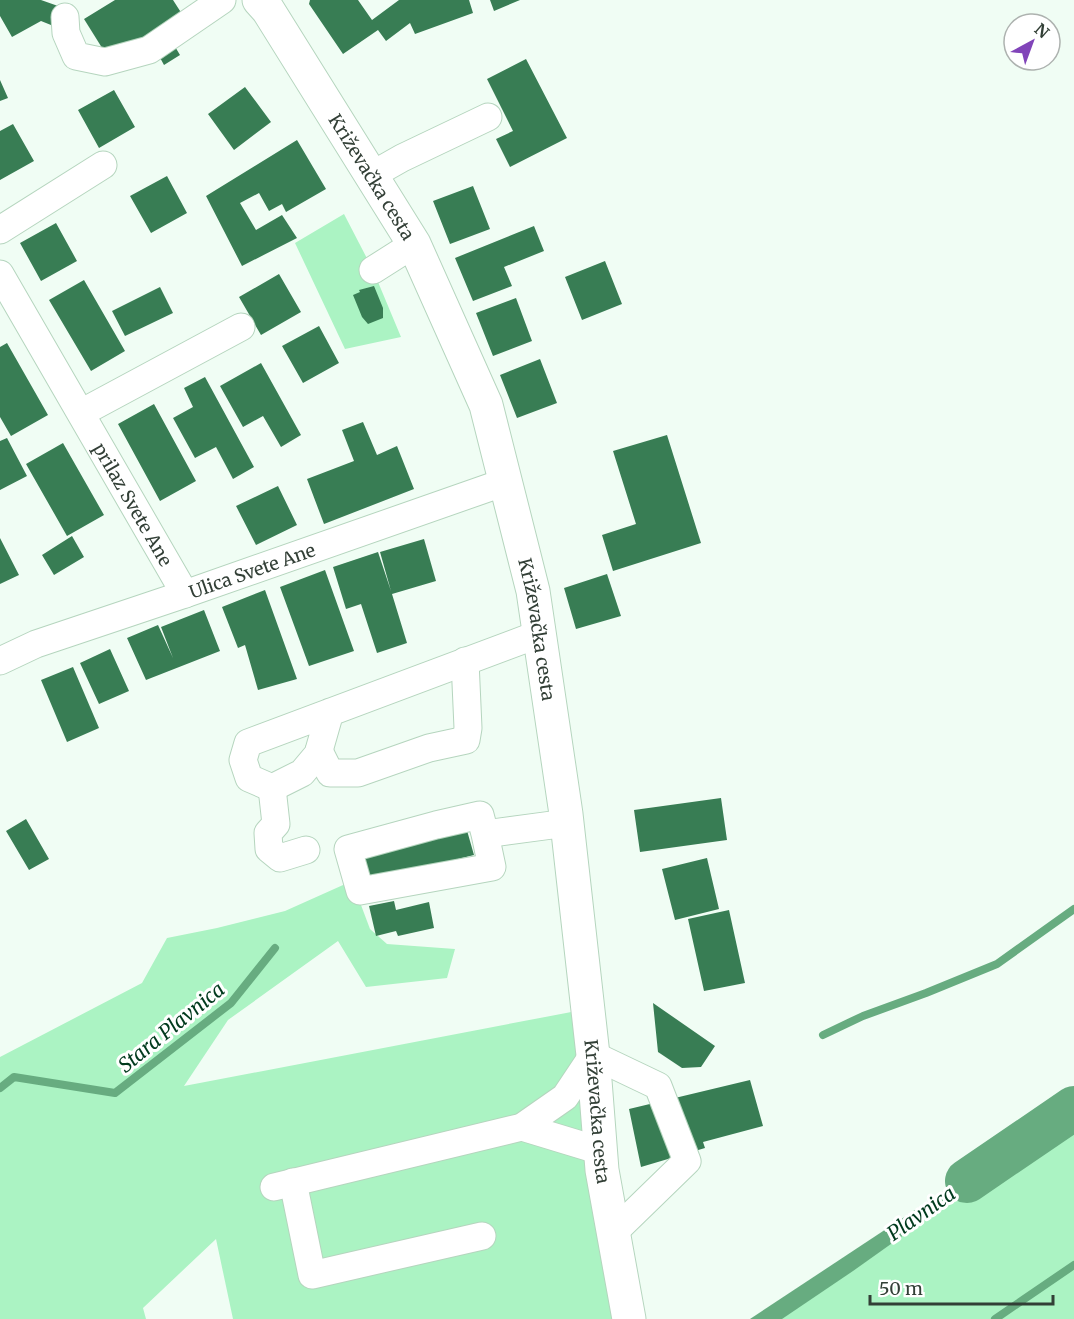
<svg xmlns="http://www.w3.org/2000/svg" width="1074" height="1319" font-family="Merriweather,serif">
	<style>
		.green { fill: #abf3c3 }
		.water { fill: #67ac80 }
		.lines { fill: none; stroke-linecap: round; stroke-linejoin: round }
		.stream { stroke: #67ac80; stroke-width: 8 }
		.river { stroke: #67ac80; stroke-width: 44 }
		.building { fill: #387d54 }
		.minor-casing { stroke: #b5d5be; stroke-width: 29 }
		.major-casing { stroke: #b5d5be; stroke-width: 35 }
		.minor { stroke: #fff; stroke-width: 27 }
		.major { stroke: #fff; stroke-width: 33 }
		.labels { text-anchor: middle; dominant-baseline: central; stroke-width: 6; stroke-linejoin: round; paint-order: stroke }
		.street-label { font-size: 18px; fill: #323f36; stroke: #fff }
		.water-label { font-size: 20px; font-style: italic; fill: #003a1d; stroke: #fff }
	</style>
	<rect width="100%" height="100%" fill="#f0fdf4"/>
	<!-- green -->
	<path class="green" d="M344 214 373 270 401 337 345 349 295 243Z
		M352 881 370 929 387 944 455 949 447 978 366 987 338 941 228 1020 184 1086 587 1009 632 1319H233L216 1239 143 1308 146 1319H0V1057L142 983 167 938 217 928 285 911Z
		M1074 1108V1319H768Z"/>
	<!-- water -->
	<path class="water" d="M1017 1147 1005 1163 853 1271 782 1319H750L986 1163Z"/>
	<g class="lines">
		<!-- stream -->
		<path class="stream" d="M823 1035 863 1016 926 993 997 964 1074 909
			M0 1088 14 1077 115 1093 231 1003 275 948
			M995 1319 1074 1265"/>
		<!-- river -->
		<path class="river" d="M967 1181 1074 1108"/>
	</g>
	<!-- building -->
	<path class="building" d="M0 0H41L58 6 51 25 41 21 12 37 0 16Z
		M115 0H173L182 14 109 59 84 19Z
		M310 0H358L372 20 399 0H469L473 13 415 34 410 23 386 41 378 30 343 54 309 4Z
		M490 0H520L494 11Z
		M174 45 180 55 164 65 158 54Z
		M526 59 567 138 510 167 496 139 513 131 487 79Z
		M0 80 8 98 0 101Z
		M245 87 271 122 234 150 208 114Z
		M114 90 135 127 99 148 78 110Z
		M13 124 34 161 0 180V131Z
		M297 140 326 189 286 212 282 204 269 211 259 193 240 203 256 230 282 215 297 238 242 266 206 196Z
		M167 176 187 213 151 233 130 196Z
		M473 186 490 229 450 244 433 201Z
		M56 223 77 261 41 281 20 243Z
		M534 226 544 251 504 267 512 286 473 301 455 258Z
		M605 261 622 304 582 320 565 277Z
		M279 274 301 312 261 335 239 297Z
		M84 280 125 351 91 371 49 300Z
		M374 286 383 308V318L368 324 362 317 353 295 360 292 359 290Z
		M160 287 173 313 125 336 112 311Z
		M516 298 532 341 493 356 476 313Z
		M319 326 339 363 303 383 282 346Z
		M7 343 48 415 11 436 0 417V347Z
		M540 359 557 403 517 418 500 375Z
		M261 363 301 435 281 447 263 416 243 427 220 386Z
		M205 377 254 467 233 479 216 447 195 458 173 418 193 407 184 388Z
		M154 404 196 481 160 501 118 424Z
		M363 422 377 455 397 446 414 489 324 524 307 479 354 461 342 430Z
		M667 435 701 543 613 571 602 535 636 524 613 451Z
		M7 438 27 476 0 490V441Z
		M63 443 104 515 67 536 26 464Z
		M278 486 297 525 256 545 236 506Z
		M72 536 84 557 54 575 42 555Z
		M0 538 19 575 0 584Z
		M424 539 436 581 392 594 407 643 377 653 361 604 346 609 333 567 378 552 391 591 380 552Z
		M325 570 354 651 309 666 280 587Z
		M607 574 621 616 576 629 564 588Z
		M265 590 297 679 258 690 245 645 238 648 222 607Z
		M204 610 220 651 146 680 127 638 158 625 173 658 161 627Z
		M110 649 129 691 99 704 80 663Z
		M73 667 99 728 67 742 41 680Z
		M721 798 727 840 640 852 634 810Z
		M26 819 49 859 29 870 6 831Z
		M464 820 474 855 361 883 353 856Z
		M707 858 719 909 675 920 662 869Z
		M394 901 396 910 429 902 434 928 398 936 396 931 376 936 369 906Z
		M729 910 745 983 704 991 688 919Z
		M653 1003 715 1046 701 1067 682 1068 658 1052Z
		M750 1080 763 1126 703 1142 705 1148 641 1167 629 1109Z"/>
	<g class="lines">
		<defs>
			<g id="minor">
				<path d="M65 17 66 33 76 56 105 62 149 50 222 0"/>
				<path d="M372 175 402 158 488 117"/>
				<path d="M0 230 103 165"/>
				<path d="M373 270 414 244"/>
				<path id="s1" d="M0 274 185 594"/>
				<path d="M81 413 241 327"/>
				<path id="s2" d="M0 661 36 644 185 594 505 482"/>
				<path d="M330 712 318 754 302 773 272 788 249 778 243 760 248 743 539 634"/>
				<path d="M319 751 330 773H358L429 748 466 740 468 728 465 661"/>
				<path d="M272 788 276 824 268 833 269 849 280 858 306 850"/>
				<path d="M485 834 480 815 436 825 348 849 360 891 492 867 485 834 567 823"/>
				<path d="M522 1127 601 1151"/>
				<path d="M293 1182 312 1275 482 1236"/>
				<path d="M274 1187 522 1127 565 1097 593 1055 658 1086 687 1161 614 1232"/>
			</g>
			<g id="major">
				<path id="s3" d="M259 0 268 10 414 244 486 405 533 591 566 814 593 1055 602 1170 629 1319"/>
			</g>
		</defs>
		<!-- minor casing -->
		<use href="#minor" class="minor-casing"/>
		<!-- major casing -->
		<use href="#major" class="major-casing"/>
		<!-- minor -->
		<use href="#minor" class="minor"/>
		<!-- major -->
		<use href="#major" class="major"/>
	</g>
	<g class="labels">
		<!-- street labels -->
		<g class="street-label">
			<text stroke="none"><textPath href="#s3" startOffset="210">Križevačka cesta</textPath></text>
			<text stroke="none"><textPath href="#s1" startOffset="266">prilaz Svete Ane</textPath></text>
			<text stroke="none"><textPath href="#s2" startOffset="268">Ulica Svete Ane</textPath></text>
			<text stroke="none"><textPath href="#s3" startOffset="696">Križevačka cesta</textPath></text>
			<text stroke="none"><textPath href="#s3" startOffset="1182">Križevačka cesta</textPath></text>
		</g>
		<!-- water labels -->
		<g class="water-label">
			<text transform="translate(171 1027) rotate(-39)">Stara Plavnica</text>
			<text transform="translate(921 1213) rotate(-35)">Plavnica</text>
		</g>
	</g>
	<!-- north arrow -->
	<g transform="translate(1032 42) rotate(41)"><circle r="28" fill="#ffffff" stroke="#adb2af" stroke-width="1.5"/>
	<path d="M0-4.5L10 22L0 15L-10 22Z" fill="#8144b9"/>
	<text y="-9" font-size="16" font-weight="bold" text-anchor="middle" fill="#323f36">N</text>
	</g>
	<!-- scale -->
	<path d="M870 1295v9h183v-9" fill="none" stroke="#323f36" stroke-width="3"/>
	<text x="879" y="1295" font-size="18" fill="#323f36" stroke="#ffffff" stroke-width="4.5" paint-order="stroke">50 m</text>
</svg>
